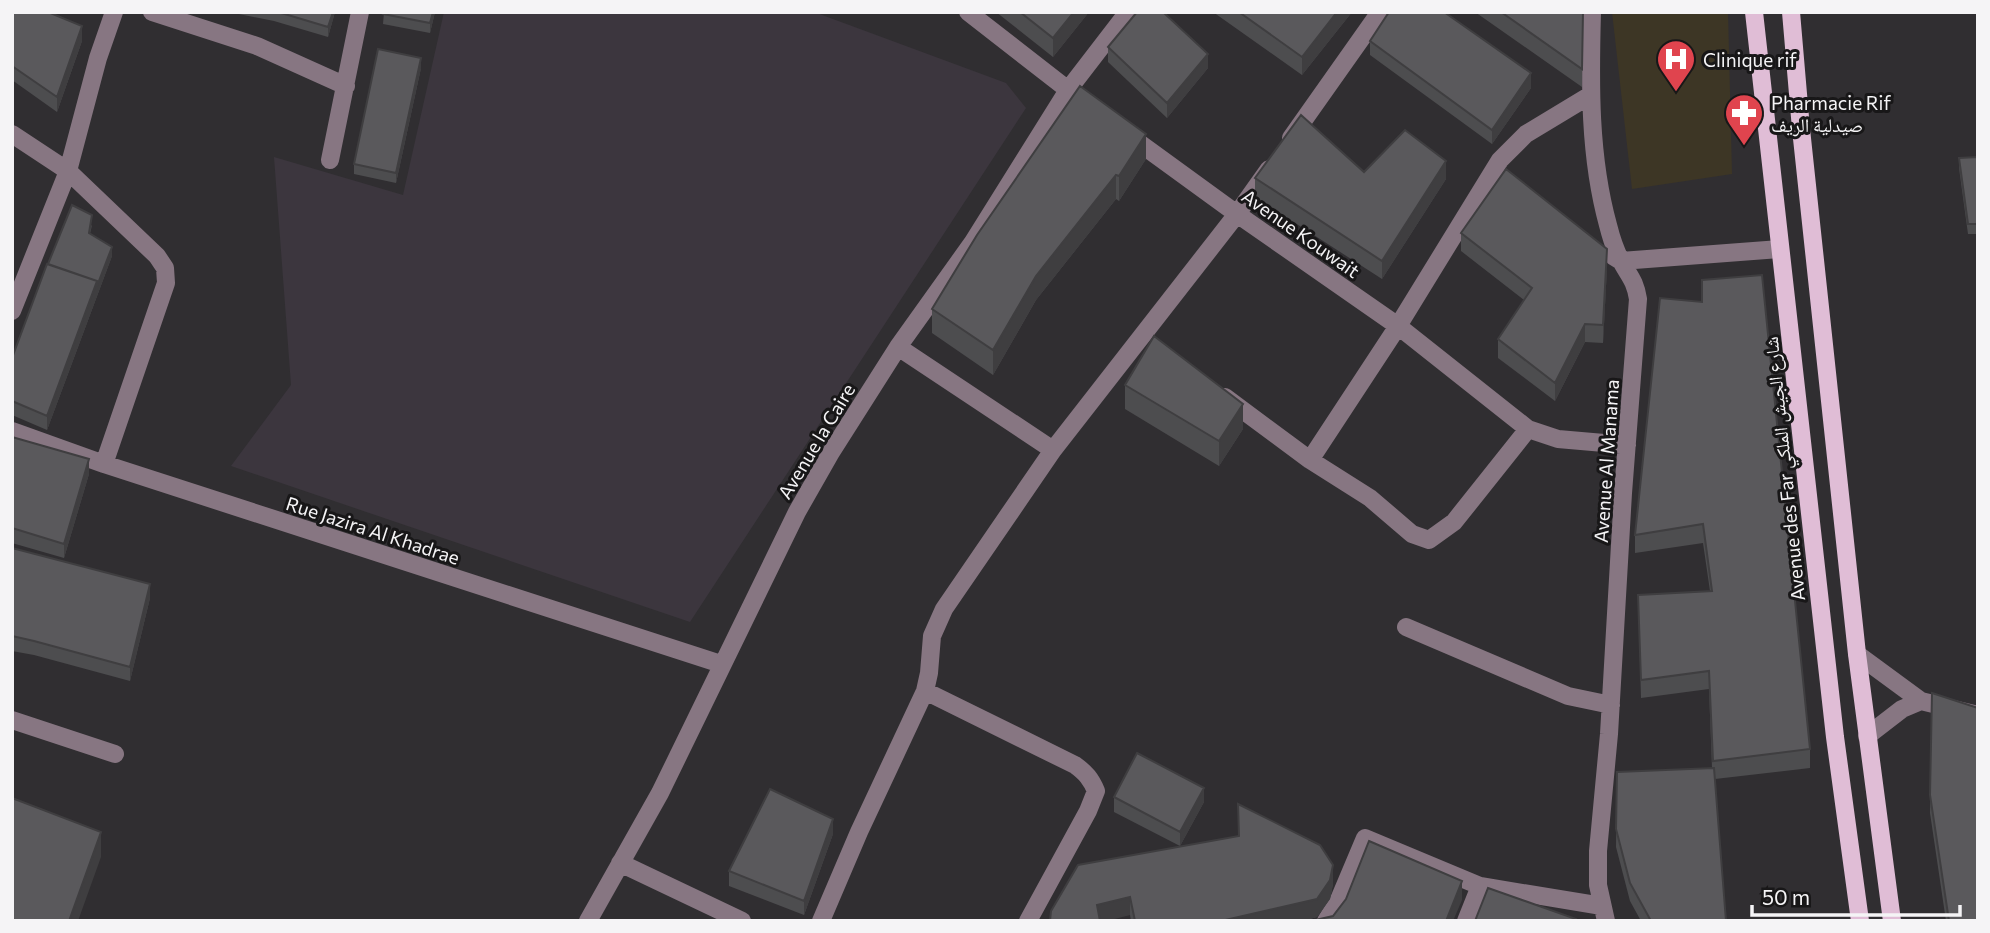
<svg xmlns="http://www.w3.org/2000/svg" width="1990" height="933" font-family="Commissioner,'Noto Naskh Arabic',sans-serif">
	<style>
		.built { fill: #3c363e }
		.medical { fill: #3d3625 }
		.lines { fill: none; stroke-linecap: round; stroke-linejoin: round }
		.minor { stroke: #877682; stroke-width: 18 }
		.major { stroke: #e0bdd6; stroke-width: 18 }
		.wall { fill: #4d4d4f }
		.shaded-wall { fill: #3f3e40 }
		.building { fill: #5a595c; stroke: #3f3e40; stroke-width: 2 }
		.labels { text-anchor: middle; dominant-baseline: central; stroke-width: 6; stroke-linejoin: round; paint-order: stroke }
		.poi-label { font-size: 19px; fill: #f5f4f6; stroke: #181718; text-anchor: start }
		.street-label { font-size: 19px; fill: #f5f4f6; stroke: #181718 }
	</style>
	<rect width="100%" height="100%" fill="#302e31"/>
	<!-- built -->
	<path class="built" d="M444 12H814L1006 83 1026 108 690 622 231 466 291 385 274 157 403 195Z"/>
	<!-- medical -->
	<path class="medical" d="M1612 12H1728L1732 174 1632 189Z"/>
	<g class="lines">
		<!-- minor -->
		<path class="minor" d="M152 12 257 46 346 86
			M968 12 1076 96
			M1592 12C1590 83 1589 156 1608 225 1611 237 1615 250 1621 261 1629 276 1635 280 1638 299L1623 493 1609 734 1598 851V885L1606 921
			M12 134 68 171 157 256 165 268 166 283 104 464
			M1127 134 1237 214 1398 326 1528 429 1558 439 1627 445
			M1291 138 1380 12
			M330 160 360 12
			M1613 256 1621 261 1780 249
			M12 311 68 171 98 58 114 12
			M898 347 1053 450
			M1225 397 1310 460 1370 498 1412 534 1429 540 1454 522 1528 429
			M12 431 104 464 721 664
			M1310 460 1398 326 1500 160 1526 134 1589 96
			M1406 627 1568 696 1611 705
			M1857 654 1921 701 1978 715
			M925 691 1075 765C1086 773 1091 779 1096 791L1088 811 1028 921
			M12 720 115 754
			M1867 736 1902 709 1921 701
			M620 863 742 921
			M588 921 660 793 797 512 830 454 898 347 973 242 1068 90 1128 12
			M821 921 859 832 925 691 929 673 932 636 944 609 1053 450 1237 214 1269 169
			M1326 921 1338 902 1365 838 1480 886 1602 906
			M1466 921 1480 886"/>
		<!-- major -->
		<path class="major" d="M1754 12 1835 737 1860 921
			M1791 12 1801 129 1857 654 1892 921"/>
	</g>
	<!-- wall -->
	<path class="wall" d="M12 12 82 41 57 112 12 80Z
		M229 12H335L328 37 274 21Z
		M384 12H435L430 33 383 24Z
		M996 12H1089L1053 57Z
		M1213 12H1352L1302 75Z
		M1475 12H1583L1582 87Z
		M1370 41 1531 88 1492 144 1370 55Z
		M1108 47 1208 68 1167 118 1108 62Z
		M421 68 396 183 354 174V164Z
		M1978 157V234H1968L1959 168V158Z
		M1146 159 1119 201 1116 199 1036 300 993 375 932 333V309L977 235Z
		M1364 172 1446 179 1382 279 1255 197V178Z
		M92 225 90 234 112 256 47 430 12 415V358L48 264Z
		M1461 233 1607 267 1603 343 1585 342 1555 401 1498 358V339L1524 300 1461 251Z
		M1660 298 1810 749V768L1715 779 1726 921H1641L1630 901 1616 847 1617 772 1712 768 1709 689 1641 698 1638 595 1710 591 1703 543 1635 553V535Z
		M1125 385 1243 429 1219 466 1125 409Z
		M12 437 89 474 64 558 12 543Z
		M12 548 150 598 130 681 34 655 12 651Z
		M1932 693 1978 921H1946L1930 813Z
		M1114 797 1204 802 1180 846 1114 812Z
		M1238 804 1333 884 1330 899 1317 917 1302 921H1131L1130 915 1050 921 1239 836Z
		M833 834 804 915 729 886V871Z"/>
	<!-- shaded-wall -->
	<path class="shaded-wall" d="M333 12H335L328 37V27Z
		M433 12H435L430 33V23Z
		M1074 12H1089L1053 57V38Z
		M1337 12H1352L1302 75V57Z
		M82 26V41L57 112V97Z
		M1208 54V68L1167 118V103Z
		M421 58V68L396 183V173Z
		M1531 73V88L1492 144V130Z
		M1146 134V159L1119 201V176Z
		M1446 161V179L1382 279V261Z
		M1116 175V199L1036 300 993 375V350L1036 276Z
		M112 247V256L47 430V416L97 281Z
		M1607 249V267L1603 343V325Z
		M1585 324V342L1555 401V383Z
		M1243 404V429L1219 466V441Z
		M89 459V474L64 558V544Z
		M150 584V598L130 681V667Z
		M1204 788V802L1180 846V832Z
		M833 819V834L804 915V901Z
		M101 832V857L78 921H69Z
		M1333 865V884L1330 899 1317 917 1302 921H1221Z
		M1462 881V900L1453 921H1446Z
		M1130 897V915L1107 921H1097V905Z"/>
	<!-- building -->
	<path class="building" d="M12 12H48L82 26 57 97 12 66Z
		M278 12H333L328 27Z
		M384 12H433L430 23 383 14Z
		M1020 12H1074L1053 38Z
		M1137 12H1163L1208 54 1167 103 1108 47Z
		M1239 12H1337L1302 57Z
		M1389 12H1444L1531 73 1492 130 1370 41Z
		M1501 12H1583L1582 69Z
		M378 49 421 58 396 173 354 164Z
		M1080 86 1146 134 1119 176 1116 175 1036 276 993 350 932 309 977 235Z
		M1301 115 1364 172 1405 130 1446 161 1382 261 1255 178Z
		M1978 157V224H1968L1959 158Z
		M1506 169 1607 249 1603 325 1585 324 1555 383 1498 339 1532 288 1461 233Z
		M72 205 92 215 89 233 112 247 97 286V281L48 264Z
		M47 264 97 281 47 416 12 401V358Z
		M1762 275 1810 749 1713 761 1709 671 1641 680 1638 595 1712 591 1703 524 1635 535 1660 298 1702 302V280Z
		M1154 336 1243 404 1219 441 1125 385Z
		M12 437 89 459 64 544 12 528Z
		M12 548 150 584 130 667 34 641 12 636Z
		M1932 693 1978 708V921H1949L1930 795Z
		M1137 753 1204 788 1180 832 1114 797Z
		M1714 768 1726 921H1651L1630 883 1616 829 1617 772Z
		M770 789 833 819 804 901 729 871Z
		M12 798 101 832 69 921H12Z
		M1238 804 1320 845 1333 865 1330 880 1317 899 1221 921H1135L1130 897 1097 905 1100 921H1050L1051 911 1078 865 1239 836Z
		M1369 841 1462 881 1446 921H1311L1333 916 1346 899Z
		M1488 888 1576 919 1575 921H1475Z"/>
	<!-- icons -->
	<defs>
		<symbol id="hospital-pin" viewBox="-11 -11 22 30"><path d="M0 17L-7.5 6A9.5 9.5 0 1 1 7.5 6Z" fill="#e0444e" stroke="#181718"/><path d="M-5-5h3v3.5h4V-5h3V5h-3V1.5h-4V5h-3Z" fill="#fff"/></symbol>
		<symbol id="pharmacy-pin" viewBox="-11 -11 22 30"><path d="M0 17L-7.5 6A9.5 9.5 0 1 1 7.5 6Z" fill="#e0444e" stroke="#181718"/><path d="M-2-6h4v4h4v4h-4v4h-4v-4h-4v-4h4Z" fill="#fff"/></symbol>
	</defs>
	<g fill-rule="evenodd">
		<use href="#hospital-pin" x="1654" y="37" width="44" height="60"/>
		<use href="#pharmacy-pin" x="1722" y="91" width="44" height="60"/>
	</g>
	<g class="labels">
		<!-- poi labels -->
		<g class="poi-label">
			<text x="1703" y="59">Clinique rif</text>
			<text x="1771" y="102">Pharmacie Rif<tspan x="1771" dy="22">صيدلية الريف</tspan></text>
		</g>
		<!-- street labels -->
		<g class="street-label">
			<text transform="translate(1301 233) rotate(35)">Avenue Kouwait</text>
			<text transform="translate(816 441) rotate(-59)">Avenue la Caire</text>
			<text transform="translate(1606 461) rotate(-86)">Avenue Al Manama</text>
			<text transform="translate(1784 469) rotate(-96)">Avenue des Far شارع الجيش الملكي</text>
			<text transform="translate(373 530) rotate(18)">Rue Jazira Al Khadrae</text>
		</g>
	</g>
	<!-- border -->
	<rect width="1990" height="933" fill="none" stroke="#f5f4f6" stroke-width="28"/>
	<!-- scale -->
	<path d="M1752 905v10h208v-10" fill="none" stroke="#f5f4f6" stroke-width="3.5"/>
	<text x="1762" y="905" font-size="21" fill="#f5f4f6" stroke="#181718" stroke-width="5" paint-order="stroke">50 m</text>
</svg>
